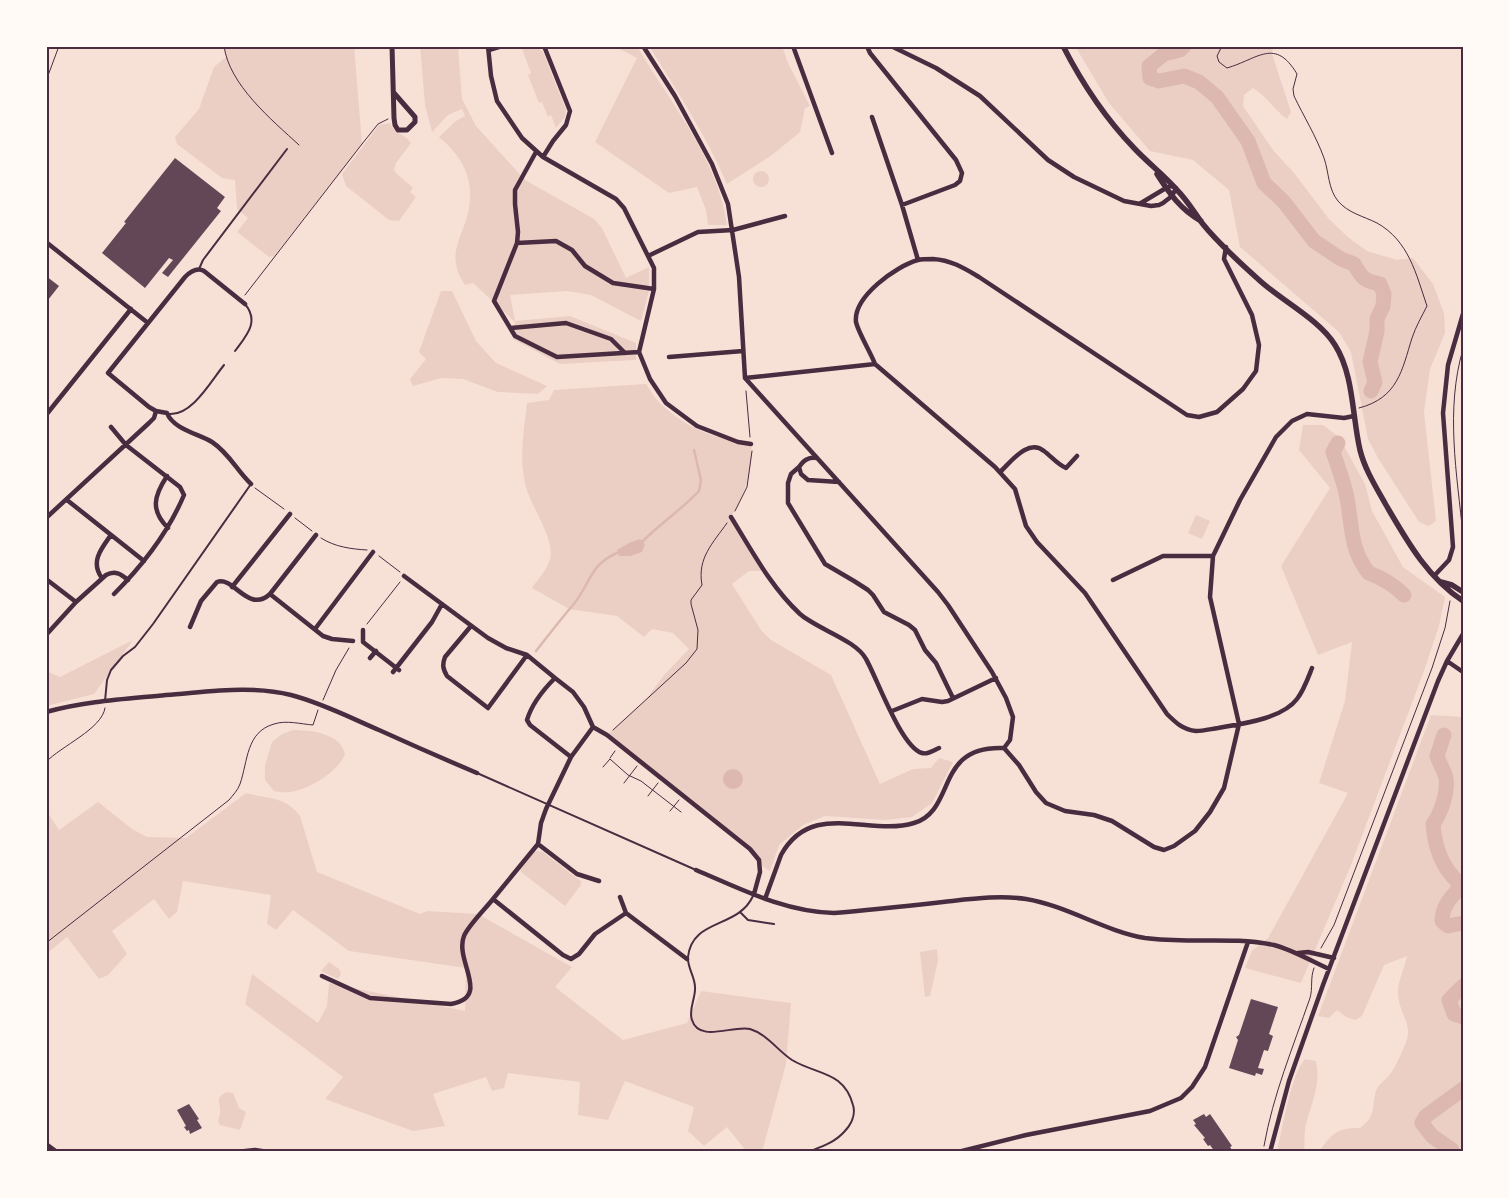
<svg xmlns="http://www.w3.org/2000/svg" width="1509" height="1198" font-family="Roboto,sans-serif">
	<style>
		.green { fill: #ebcfc5 }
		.water { fill: #dcb8b0 }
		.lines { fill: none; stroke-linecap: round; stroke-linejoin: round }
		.stream { stroke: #dcb8b0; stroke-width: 2.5 }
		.river { stroke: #dcb8b0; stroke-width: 15 }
		.building { fill: #644757 }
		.path { stroke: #4a2c40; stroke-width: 1 }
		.service { stroke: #4a2c40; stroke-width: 2 }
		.minor { stroke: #4a2c40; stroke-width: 4.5 }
		.tertiary { stroke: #4a2c40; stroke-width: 5 }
		.secondary { stroke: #4a2c40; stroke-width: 5.5 }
		.neatline { fill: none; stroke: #4a2c40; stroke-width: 2 }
	</style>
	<rect width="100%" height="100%" fill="#f7e1d7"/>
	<!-- green -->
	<path class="green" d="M224 46H354L362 144 274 256 269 257 237 232 248 218 237 209 235 180 222 178 177 144 175 137 199 109 214 67 226 57Z
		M420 46H458L462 99 476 126 525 180 594 219 602 228 626 278 649 267V291L641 321 591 295 567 291 510 295 515 321 570 316 636 343V360L560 364 513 339 515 322 473 283 465 285C462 280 458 274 457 268 452 252 460 238 465 223 477 188 468 161 439 137L456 121 465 116 462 109 448 115 432 132 425 105Z
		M521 46 537 47 543 52 566 110 565 117 556 128 551 115 548 117 542 102 539 103 528 75 531 73Z
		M614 46H637C670 103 718 158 727 225H708L706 210 697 187 669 193 595 142 637 58Z
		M649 46H782L788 63 810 106 805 108 800 132 772 155 727 184C706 135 677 91 649 46Z
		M1075 46H1273L1272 54 1291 112 1287 119C1274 110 1267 96 1253 88L1244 95 1243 106 1273 150 1294 173 1329 219 1349 238 1367 251 1397 260 1413 258 1433 284 1444 313 1445 333 1430 369 1424 412 1436 521 1429 526 1419 522 1378 458 1368 439 1351 352 1339 332 1240 247 1229 190 1193 160 1150 151 1109 103Z
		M390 123C396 136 403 132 411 143L396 163 394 170 397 174 413 188 410 192 416 197 399 221 389 220 346 186 342 174 379 125Z
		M753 179a8 8 0 1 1 16 0a8 8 0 1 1-16 0Z
		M441 291H452L476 341 496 363 547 386 538 394 498 392 463 379 441 378 413 386 410 379 426 359 419 352Z
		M646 384C651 391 656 400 663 406 691 431 715 438 751 444 753 470 745 495 731 517L765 571H749L732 584 761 630 771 640 831 675 880 784 913 769 931 768 939 758 953 762 932 803 912 817 885 820 825 816 803 825 779 845 770 871 762 866 750 849 607 735 645 701 664 675 689 649 673 633 652 629 644 637 617 616 569 609 532 588C538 579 547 570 550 559 556 540 529 504 525 483 519 457 524 430 527 403L549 400 554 390Z
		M1303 425H1323L1339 437 1365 484 1372 511 1403 567 1445 597 1439 626 1424 671 1351 865 1301 983 1245 968 1252 951 1268 938 1348 793 1319 783 1345 701 1352 642 1318 655 1281 566 1330 488 1299 450Z
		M1196 515 1210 521 1202 539 1188 533Z
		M133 640 94 694 46 706V671L60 677Z
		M1431 715 1463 717V1152H1319C1331 1134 1338 1127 1360 1128 1377 1116 1371 1107 1376 1091 1379 1083 1386 1080 1391 1073 1395 1068 1408 1041 1408 1034 1409 1022 1401 1013 1399 1001 1395 985 1404 971 1407 956L1384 965 1362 1016 1355 1020 1346 1017 1337 1010 1329 1018 1318 1016Z
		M293 730C310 730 342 733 345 755 336 773 310 789 290 792 285 793 279 792 274 791L265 780V765L272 742 282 734Z
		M246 793C268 799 286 796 300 816L317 872 420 914 427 911 478 914 572 967 555 987 623 1040 687 1023 701 991 791 1003 786 1064 762 1152H747L727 1127 704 1146 688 1131 694 1107 625 1081 608 1120 578 1115 580 1082 508 1073 504 1088 492 1091 486 1077 433 1094 445 1126 413 1131 325 1099 343 1077 245 1004 252 974 318 1023 327 1006 329 983 465 1011 466 968 349 951 293 910 276 930 267 924 271 895 183 881 177 912 169 919 154 899 112 931 127 954 108 975 99 979 67 937 46 954V810L59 830 98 802 132 829 147 837 186 838Z
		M537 851 543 852 582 882 580 884 581 885 565 906 521 872 520 869 532 853Z
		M937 949 938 961 930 996 925 997 920 952Z
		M329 962 339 969 341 974 338 979 321 971Z
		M1305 1059 1316 1061C1321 1084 1312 1102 1306 1124 1304 1132 1305 1143 1304 1152H1277C1282 1130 1291 1074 1305 1059Z
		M226 1092 233 1093 239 1108 246 1112 240 1130 220 1125 218 1121C219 1118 220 1115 220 1112 221 1103 214 1099 226 1092Z"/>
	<!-- water -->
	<path class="water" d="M640 539 645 544 642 552 630 556H619L617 550 629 543Z
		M723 779a10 10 0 1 1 20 0a10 10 0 1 1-20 0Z"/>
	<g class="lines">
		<!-- stream -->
		<path class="stream" d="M643 541C661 523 681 510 699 491L701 480 694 450
			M536 651C548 636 560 620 573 605 590 585 589 565 617 553"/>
		<!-- river -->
		<path class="river" d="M1184 46 1180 50 1164 54 1149 66 1150 78 1159 81 1184 76 1199 82 1217 97 1248 141 1264 183 1284 202 1314 241 1341 259 1354 264C1362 278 1364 281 1380 284L1384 294 1383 306 1377 319V331L1370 362 1375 382 1371 391
			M1338 443 1333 452C1338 467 1344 482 1347 498 1352 524 1350 551 1369 573 1382 578 1394 585 1404 595
			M1444 735 1437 756C1439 762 1445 773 1446 778 1448 793 1441 813 1433 824 1435 847 1441 866 1458 882V890C1449 899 1442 908 1442 921L1448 926 1463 923
			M1463 986 1449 1000 1454 1014 1463 1017
			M1452 1152V1150L1432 1136 1422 1123 1426 1116 1463 1089"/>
	</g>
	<!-- building -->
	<path class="building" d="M175 158 225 197 217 208 221 211 168 277 162 273 173 260 169 258 145 288 102 253 126 223 124 222Z
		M46 276 59 286 48 300 46 298Z
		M1251 999 1278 1007 1269 1034 1273 1036 1268 1051 1264 1050 1258 1068 1264 1069 1262 1075 1256 1073 1255 1076 1229 1068 1238 1040 1236 1037 1239 1035Z
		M189 1104 199 1119 197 1120 202 1128 190 1134 189 1130 187 1131 184 1127 186 1126 177 1110Z
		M1204 1114 1206 1117 1210 1114 1232 1146 1230 1147 1232 1150 1215 1152 1210 1145 1208 1146 1203 1139 1205 1138 1194 1125 1196 1124 1193 1120Z"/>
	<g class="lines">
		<!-- path -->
		<path class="path" d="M224 46C229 85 272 120 299 145
			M1222 46 1217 56 1219 62 1227 68C1258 59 1275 37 1297 74L1293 89 1294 96C1304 117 1316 136 1324 158 1329 172 1328 189 1338 201 1348 213 1363 216 1377 223 1409 241 1416 274 1427 306 1422 316 1416 326 1412 338 1402 370 1398 398 1359 408
			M46 81 59 46
			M245 295 362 144 378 124 388 119
			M1463 349C1445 410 1457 474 1463 535
			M746 391 750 437
			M255 488 284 509
			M735 511 747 487 752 451
			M295 518 312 531
			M321 538C335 547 351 549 367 550
			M379 556 400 572
			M367 624 400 582
			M323 700 336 670 349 648
			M613 730 686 663 697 649 698 630 691 604V600L702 585C697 558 713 543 727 523
			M610 758 615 751
			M46 762C61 746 102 729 105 708
			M603 767 610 759 628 775 641 781 681 812
			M624 783 637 766
			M648 796 658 783
			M670 811 679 800
			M46 943 229 800C233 795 238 790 240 784 248 761 246 732 274 724 286 720 301 724 313 725L318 710
			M1321 948 1334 925 1432 668 1445 628 1450 601
			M1264 1146C1273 1095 1293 1047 1310 998 1313 988 1310 978 1314 968"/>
		<!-- service -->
		<path class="service" d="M199 269 203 260 287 149
			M235 351C246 336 260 322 245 304
			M169 414C192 416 211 381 224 365
			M105 701 107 680 111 670 123 656 135 647 153 624 251 484
			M477 773 696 870
			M753 896C738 929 692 918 688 957 687 967 695 977 695 987 696 998 688 1009 692 1020 699 1043 733 1025 750 1029 767 1034 778 1051 792 1060 817 1075 844 1071 853 1105 856 1115 851 1125 844 1132 834 1143 821 1147 808 1152
			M740 912 748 920 774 924"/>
		<!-- minor -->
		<path class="minor" d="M488 46 491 76 497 101 522 138 543 157 616 199 624 208 654 268V289L639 352 650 379 666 403 697 426 738 442 751 444
			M643 46 675 96 712 164 728 204 739 277 745 378 938 592 948 605 992 672 1006 698 1013 717 1010 740 1004 748C934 745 957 810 914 823 869 837 812 799 781 855L765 899
			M793 46 832 153
			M867 46 870 53 956 160 962 173 960 181 955 185 902 205
			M891 46 936 68 980 96 1048 160 1074 177 1124 201 1151 206 1159 205 1163 203 1172 196 1176 188 1171 186 1166 188 1141 203
			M489 50 502 46
			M872 117 902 205 918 260
			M536 152 515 190V204L518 232 517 243 494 301 515 336 557 357 639 352
			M543 157 553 141 566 125 570 111 544 46
			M46 242 148 323
			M517 243 556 241 572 250 585 266 613 283 654 289
			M648 256 698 232 733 230 785 216
			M245 304 204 271C197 267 191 271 185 277L108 373 149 407 156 411 167 413C173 429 199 434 212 442 229 453 237 471 251 484
			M511 328 566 323 611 339 625 353
			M669 357 743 351
			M875 364C871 353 858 332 856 322 853 297 896 266 918 260 922 259 928 259 933 259 951 260 964 268 979 277L1187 415 1199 417 1217 412 1243 389 1256 371 1259 345 1252 315 1224 259 1226 247
			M745 378 875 364 995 467 1015 489 1026 526 1037 542 1085 593 1167 714C1175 722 1183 730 1196 731 1203 731 1211 729 1218 728 1241 724 1282 719 1297 699 1304 690 1308 678 1312 668
			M46 415 131 309
			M111 427 126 445 180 487 184 495C168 533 143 565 114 594
			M817 458C808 457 804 460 799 467L801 474 808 480 839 482
			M799 467 791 474 788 483V503L825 564 854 581 868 590 873 595 884 612 909 625 915 630 925 650 936 663 953 698
			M1000 472C1011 462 1028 438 1044 451 1051 456 1057 464 1066 468L1077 456
			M167 476C154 496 150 510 168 528
			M67 500 144 561
			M731 517C752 551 771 587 800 614 817 629 856 640 866 659 877 678 901 747 922 753 928 755 934 750 939 748
			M46 518 149 423 154 418 156 411
			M316 535 270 594 323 636 332 639 353 641
			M404 576 488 638 506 648 527 655 555 678 573 692 584 707 593 727 571 757 546 809 541 823 538 844 493 899 563 955 571 959 579 954 595 934 626 913
			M1434 576 1449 560 1453 547 1443 413 1448 365 1463 314
			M102 578C90 562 101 549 111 535
			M46 579 76 602
			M1113 580 1163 556H1213
			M232 587 290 514
			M471 626 445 657C442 665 443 669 447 676L488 708 527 655
			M190 627 201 601 217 582C234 576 248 614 270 594
			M315 629 373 552
			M363 630V642L399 670
			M46 635 76 602 106 575C115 570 121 574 128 580
			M370 658 376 651
			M1447 661 1463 672
			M393 672 432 622 442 604
			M555 678C543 690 532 703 527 720L530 725 571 757
			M892 711 922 699 942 702 948 701 996 678
			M46 712C86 701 126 699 166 695 208 692 251 685 291 695 322 703 351 718 379 730 412 745 444 759 477 773
			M593 727 607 735 750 849 759 860 760 872 754 894
			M1004 748 1019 765 1036 792 1046 803 1065 811 1094 815 1112 821 1154 847 1164 850 1174 846 1195 831 1210 812 1224 788 1239 724 1210 597 1213 556 1240 500 1276 437 1292 421 1307 414 1344 418 1354 416
			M538 844 577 874 599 881
			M696 870C741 889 785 912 834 913 871 910 907 906 943 902 971 899 999 895 1026 899 1068 906 1104 931 1145 938 1188 944 1231 936 1274 945 1293 950 1311 961 1329 969
			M620 897 626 913 687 959
			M1298 953 1308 952 1334 958
			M322 976 370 998 451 1004C492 997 454 961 464 936 468 926 486 908 493 899
			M46 1144 57 1152
			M236 1152 255 1150 268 1152
			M958 1152 1026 1135 1150 1111 1181 1098 1192 1087 1205 1067 1248 942
			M1270 1152 1289 1081 1323 985 1438 681 1447 661 1463 634"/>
		<!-- tertiary -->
		<path class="tertiary" d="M392 46 394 118 395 125 398 130H407L415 122V117L394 93"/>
		<!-- secondary -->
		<path class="secondary" d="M1063 46C1082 83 1105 118 1134 148 1148 163 1164 175 1177 190 1187 200 1194 212 1202 223 1218 243 1239 262 1258 279 1280 300 1319 319 1335 345 1354 375 1352 416 1360 450 1365 470 1376 487 1386 505 1407 541 1427 577 1463 601
			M1157 174C1169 193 1181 210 1201 221
			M1441 582 1452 585 1463 592"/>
	</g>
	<!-- border -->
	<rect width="1509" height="1198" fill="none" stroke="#fffaf5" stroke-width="95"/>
	<rect x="48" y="48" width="1414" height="1102" class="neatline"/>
</svg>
